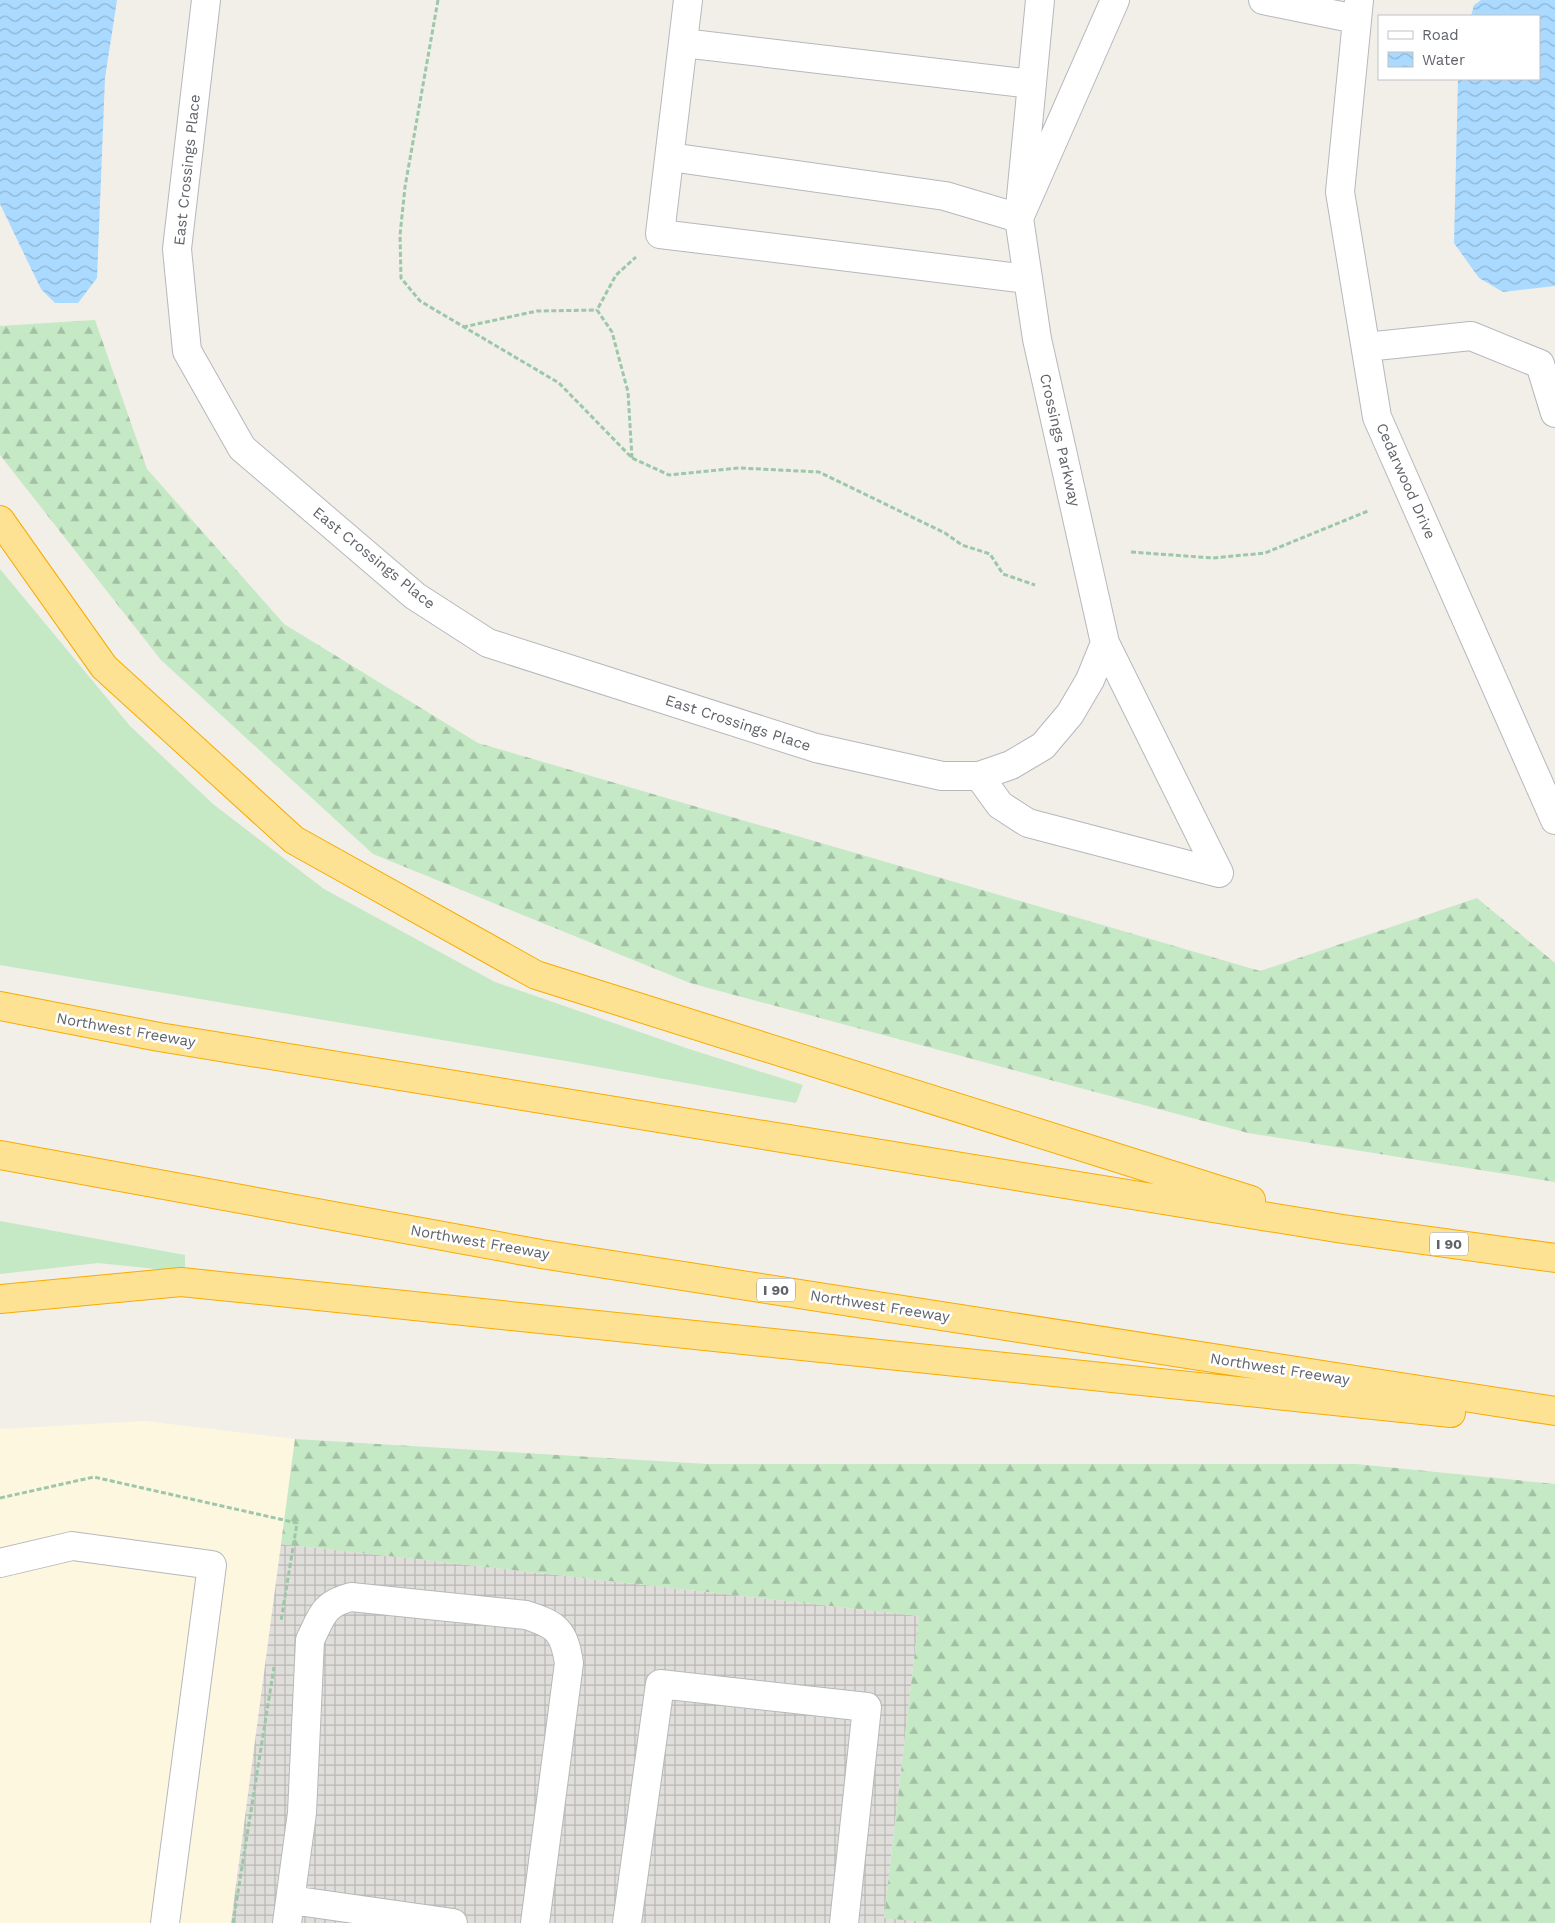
<svg xmlns="http://www.w3.org/2000/svg" width="1555" height="1923" font-family="'Work Sans',sans-serif">
	<style>
		.commercial { fill: #fef7e0 }
		.industrial { fill: url(#industrial-grid) }
		.grass { fill: #c5e8c5 }
		.forest { fill: url(#forest-firs) }
		.water { fill: url(#water-waves) }
		.lines { fill: none; stroke-linecap: round; stroke-linejoin: round }
		.minor-casing { stroke: #b5b8bc; stroke-width: 30 }
		.highway-casing { stroke: #f9ab00; stroke-width: 30 }
		.path { stroke: #9cc7a9; stroke-width: 3; stroke-dasharray: 5 2.5; stroke-linecap: butt }
		.minor { stroke: #fff; stroke-width: 28 }
		.highway { stroke: #fde293; stroke-width: 28 }
		.labels { text-anchor: middle; dominant-baseline: central; stroke-width: 5; stroke-linejoin: round; paint-order: stroke }
		.shield { fill: #fff; stroke: #8f9295; stroke-width: 1 }
		.shield-label { font-size: 14px; font-weight: bold; fill: #5f6368 }
		.street-label { font-size: 15px; fill: #5f6368; stroke: #fff }
	</style>
	<defs>
		<pattern id="industrial-grid" width="8" height="8" patternUnits="userSpaceOnUse" patternTransform="scale(1.25)"><rect width="8" height="8" fill="#e0deda"/><path d="M0 4h8M4 0v8" fill="none" stroke="#b9b8b5"/></pattern>
		<pattern id="forest-firs" width="22" height="20" patternUnits="userSpaceOnUse" patternTransform="scale(1.25)"><rect width="22" height="20" fill="#c5e8c5"/><path d="M5 1l3.5 6h-7zM16 11l3.5 6h-7z" fill="#a3c0a4"/></pattern>
		<pattern id="water-waves" width="16" height="10" patternUnits="userSpaceOnUse" patternTransform="scale(1.25)"><rect width="16" height="10" fill="#aadaff"/><path d="M0 5q4-4 8 0t8 0" fill="none" stroke="#8eb4d2"/></pattern>
	</defs>
	<rect width="100%" height="100%" fill="#f1efe8"/>
	<!-- commercial -->
	<path class="commercial" d="M144 1421 295 1439 231 1923H0V1429Z"/>
	<!-- industrial -->
	<path class="industrial" d="M281 1544 919 1616 884 1917 935 1923H231Z"/>
	<!-- grass -->
	<path class="grass" d="M0 569 130 726 213 804 324 889 495 982 686 1048 803 1085 796 1103 566 1061 0 965Z
		M0 1221 185 1255V1272L98 1263 0 1274Z"/>
	<!-- forest -->
	<path class="forest" d="M95 320 147 469 284 624 478 743 1260 971 1477 898 1555 963V1182L1248 1133 690 983 373 854 161 660 0 455V326Z
		M295 1439 707 1464H1356L1555 1484V1923H935L884 1918 919 1616 281 1544Z"/>
	<!-- water -->
	<path class="water" d="M0 0H117L105 78 97 278 78 303H55L41 289 0 204Z
		M1481 0H1555V286L1503 292 1479 278 1454 243 1458 79H1539V16H1471L1474 5Z"/>
	<g class="lines">
		<defs>
			<path id="minor" d="M206 0 177 249 187 351 242 448 415 596 488 643 816 748 942 776H979L1011 765 1043 746 1070 714 1090 680 1105 643
				M688 0 660 234 1028 279
				M1115 0 1019 218 1037 339 1105 643 1219 873
				M1263 0 1356 19
				M1359 0 1340 192 1377 417 1555 820
				M683 43 1032 84
				M670 157 945 196 1019 218 1040 0
				M1366 347 1471 336 1540 364 1555 413
				M979 776 1000 805 1028 823 1219 873
				M0 1563 72 1546 212 1565 165 1923
				M291 1900 453 1923
				M287 1923 302 1813 310 1640C322 1616 323 1604 351 1597L526 1615C557 1625 564 1631 569 1663L535 1923
				M627 1923 660 1684 867 1707 844 1923"/>
			<path id="highway" d="M0 520 104 667 294 840 536 975 1251 1200
				M0 1006 159 1037 1343 1229 1555 1258
				M0 1155 541 1254 1555 1411
				M0 1299 181 1282 1451 1413"/>
		</defs>
		<!-- minor casing -->
		<use href="#minor" class="minor-casing"/>
		<!-- highway casing -->
		<use href="#highway" class="highway-casing"/>
		<!-- path -->
		<path class="path" d="M438 0 405 187 400 235 401 278 420 301 559 383 632 458 669 475 739 468 819 472 945 533 962 545 990 554 1003 574 1035 585
			M463 327 537 311 597 310
			M632 458 628 392 612 332 597 310 616 275 636 257
			M1131 552 1213 558 1265 553 1368 511
			M0 1498 94 1477 297 1523 281 1621
			M233 1923 274 1667"/>
		<!-- minor -->
		<use href="#minor" class="minor"/>
		<!-- highway -->
		<use href="#highway" class="highway"/>
	</g>
	<g class="labels">
		<!-- shield labels -->
		<g class="shield">
			<rect x="1430" y="1232.5" width="38" height="23" rx="4"/>
			<rect x="757" y="1278.5" width="38" height="23" rx="4"/>
		</g>
		<g class="shield-label">
			<text x="1449" y="1244">I 90</text>
			<text x="776" y="1290">I 90</text>
		</g>
		<!-- street labels -->
		<g class="street-label">
			<text transform="translate(187 170) rotate(-84)">East Crossings Place</text>
			<text transform="translate(1060 440) rotate(77)">Crossings Parkway</text>
			<text transform="translate(1406 481) rotate(66)">Cedarwood Drive</text>
			<text transform="translate(374 558) rotate(39)">East Crossings Place</text>
			<text transform="translate(738 723) rotate(18)">East Crossings Place</text>
			<text transform="translate(126 1030) rotate(10)">Northwest Freeway</text>
			<text transform="translate(480 1242) rotate(10)">Northwest Freeway</text>
			<text transform="translate(880 1306) rotate(9)">Northwest Freeway</text>
			<text transform="translate(1280 1369) rotate(9)">Northwest Freeway</text>
		</g>
	</g>
	<!-- legend -->
	<rect x="1378" y="15" width="162" height="65" fill="#ffffff" stroke="#bfc1c3"/>
	<rect x="1388" y="31" width="25" height="8" fill="#ffffff" stroke="#bfc1c3"/>
	<text x="1422" y="40" font-size="15" fill="#5f6368">Road</text>
	<rect x="1388" y="52" width="25" height="15" fill="url(#water-waves)" stroke="#bfc1c3"/>
	<text x="1422" y="65" font-size="15" fill="#5f6368">Water</text>
</svg>
